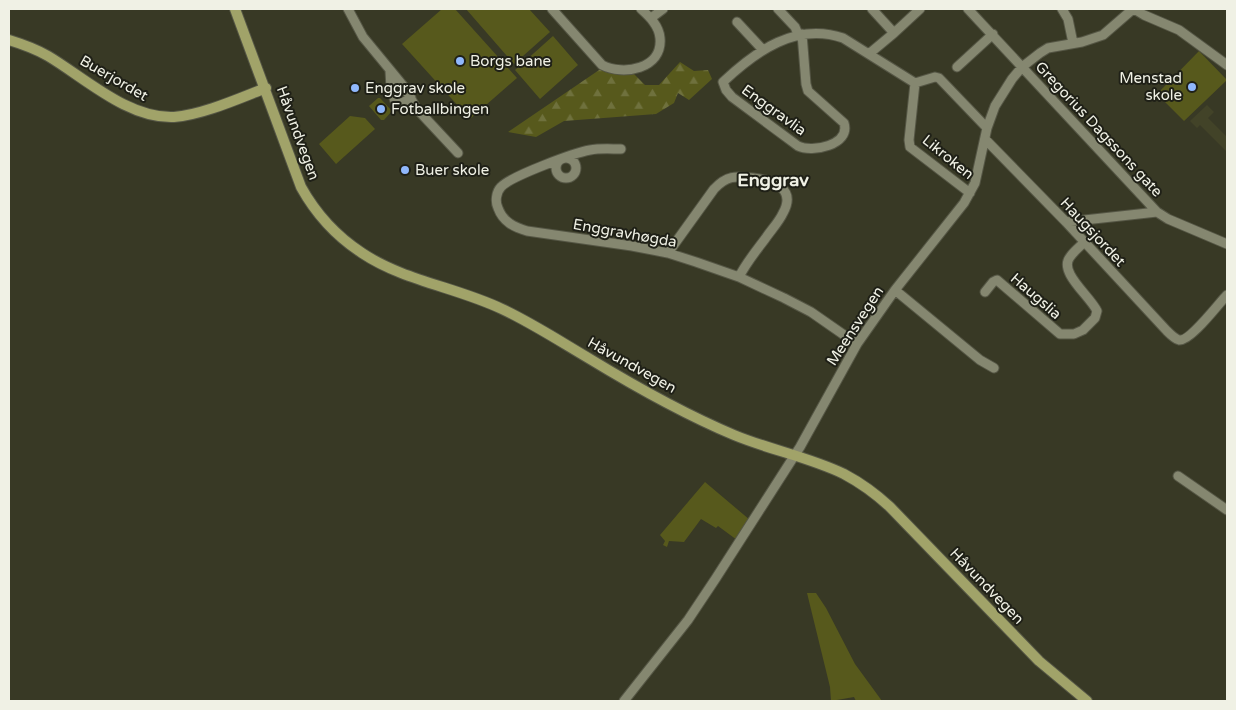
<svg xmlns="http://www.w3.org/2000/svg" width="1236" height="710" font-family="'Varela Round',sans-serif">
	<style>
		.built { fill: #424328 }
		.grass { fill: #57591c }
		.forest { fill: url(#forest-firs) }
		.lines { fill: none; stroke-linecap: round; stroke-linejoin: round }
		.minor-casing { stroke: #555645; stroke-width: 11 }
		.major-casing { stroke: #555645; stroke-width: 12 }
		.minor { stroke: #858770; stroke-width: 9 }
		.major { stroke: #a1a369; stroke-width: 10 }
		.poi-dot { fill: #90b8fd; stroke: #1f2017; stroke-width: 2 }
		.labels { text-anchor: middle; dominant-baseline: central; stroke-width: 4; stroke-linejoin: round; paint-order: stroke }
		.poi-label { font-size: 15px; fill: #f0f1e5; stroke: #1f2017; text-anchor: start }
		.street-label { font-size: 15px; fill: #f0f1e5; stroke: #1f2017 }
		.quarter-label { font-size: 18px; font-weight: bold; fill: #f0f1e5; stroke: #1f2017 }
	</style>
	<defs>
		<pattern id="forest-firs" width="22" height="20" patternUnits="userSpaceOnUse" patternTransform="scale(1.25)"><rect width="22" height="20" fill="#57591c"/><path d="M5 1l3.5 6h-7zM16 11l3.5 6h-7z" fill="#6f713d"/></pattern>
	</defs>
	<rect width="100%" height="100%" fill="#383925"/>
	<!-- built -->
	<path class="built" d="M1207 105 1214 112 1208 118 1227 137V152L1200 125 1197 128 1190 121Z"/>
	<!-- grass -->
	<path class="grass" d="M442 9H455L517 78 470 119 402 44Z
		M466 9H529L550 32 514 64Z
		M553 36 578 65 540 99 515 70Z
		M1199 51 1227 80 1184 121 1157 94Z
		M378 98H380L392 111 384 120H381L369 106Z
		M350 116 365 118 375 129 336 164 319 144Z
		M705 482 750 520 737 540 718 526 716 528 701 519 684 542 669 541 667 547 663 545 665 541 660 535Z
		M807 593H816L826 608 855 664 882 701H856L854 697 831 701 830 687Z"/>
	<!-- forest -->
	<path class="forest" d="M680 62 694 71 708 70 712 79 689 100 678 93 674 103 656 114 564 121 536 137 508 132 605 66 618 73H633L645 85H659Z"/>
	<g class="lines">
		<defs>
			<path id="minor" d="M348 9 363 37 405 88 416 108 458 153
				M552 9 602 65C623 76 663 69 660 38 659 26 650 17 641 9
				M778 9 795 27 798 34
				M968 9 1157 212 1168 219 1227 244
				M1062 9 1068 19 1073 43
				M1134 9 1144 15 1179 30 1227 65
				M651 18 663 9
				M737 22 763 50
				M894 33 920 9
				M802 34 806 84 808 91 844 123C851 145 812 153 798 146L732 97 726 90 723 82C756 51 796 22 843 38L915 83 935 77 939 78 987 128
				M870 53 894 33 872 9
				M957 67 993 34
				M390 71 391 89 395 101 402 103 411 98
				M915 83 909 140 910 147 970 193
				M985 139 1066 222 1167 331C1170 334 1175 339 1179 340 1190 342 1219 303 1227 295
				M621 149C611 149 600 148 590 150 574 153 511 176 501 187 496 192 495 202 498 208 503 222 514 227 527 231L632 246 668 253 696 262 739 277 784 298 811 312 857 344
				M556 168a10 10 0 1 1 20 0a10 10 0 1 1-20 0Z
				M1066 222 1157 212
				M668 253 714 189C727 175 735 176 753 178 772 180 797 188 783 213 779 222 771 230 765 239 756 251 746 263 739 277
				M895 290 980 360 994 368
				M985 292 993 282 997 280 1060 334H1074L1083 330 1095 318 1097 311C1090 296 1058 272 1070 257 1074 251 1080 247 1084 242
				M1178 476 1227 510
				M624 701 688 620 716 578 800 447 857 344 895 290 964 203 975 183 987 128 995 106 1012 79 1022 67 1040 53 1048 48 1082 42 1103 35 1133 9"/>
			<path id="major" d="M235 9 301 187C316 214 336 236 362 253 404 281 456 287 502 309 532 323 561 342 590 359 636 387 684 414 734 435 770 450 809 457 844 474 861 483 876 494 890 507L1039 661 1087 701
				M9 40C22 44 36 49 48 56 85 78 128 119 174 117 202 115 240 98 266 88"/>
		</defs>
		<!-- minor casing -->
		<use href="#minor" class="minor-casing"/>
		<!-- major casing -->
		<use href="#major" class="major-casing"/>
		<!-- minor -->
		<use href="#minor" class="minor"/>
		<!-- major -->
		<use href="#major" class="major"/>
	</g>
	<!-- markers -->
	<g class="poi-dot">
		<circle cx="460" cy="61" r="5"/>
		<circle cx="1192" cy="87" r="5"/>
		<circle cx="355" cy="88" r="5"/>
		<circle cx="381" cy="109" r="5"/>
		<circle cx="405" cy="170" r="5"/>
	</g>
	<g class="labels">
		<!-- poi labels -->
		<g class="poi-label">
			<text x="470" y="61">Borgs bane</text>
			<text x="1182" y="78" text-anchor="end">Menstad<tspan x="1182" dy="17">skole</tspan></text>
			<text x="365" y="88">Enggrav skole</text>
			<text x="391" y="109">Fotballbingen</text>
			<text x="415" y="170">Buer skole</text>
		</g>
		<!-- street labels -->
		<g class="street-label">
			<text transform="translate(114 78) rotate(30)">Buerjordet</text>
			<text transform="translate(774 110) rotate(36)">Enggravlia</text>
			<text transform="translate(1099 129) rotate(47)">Gregorius Dagssons gate</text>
			<text transform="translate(298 133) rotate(70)">Håvundvegen</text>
			<text transform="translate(948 157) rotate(39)">Likroken</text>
			<text transform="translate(1093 232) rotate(47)">Haugsjordet</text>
			<text transform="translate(625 233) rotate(10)">Enggravhøgda</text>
			<text transform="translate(1036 296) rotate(41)">Haugslia</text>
			<text transform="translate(855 326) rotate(-57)">Meensvegen</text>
			<text transform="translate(632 365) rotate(29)">Håvundvegen</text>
			<text transform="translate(987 586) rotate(46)">Håvundvegen</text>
		</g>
		<!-- quarter labels -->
		<g class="quarter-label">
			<text x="773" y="180">Enggrav</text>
		</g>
	</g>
	<!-- border -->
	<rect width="1236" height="710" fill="none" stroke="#f0f1e5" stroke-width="20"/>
</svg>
